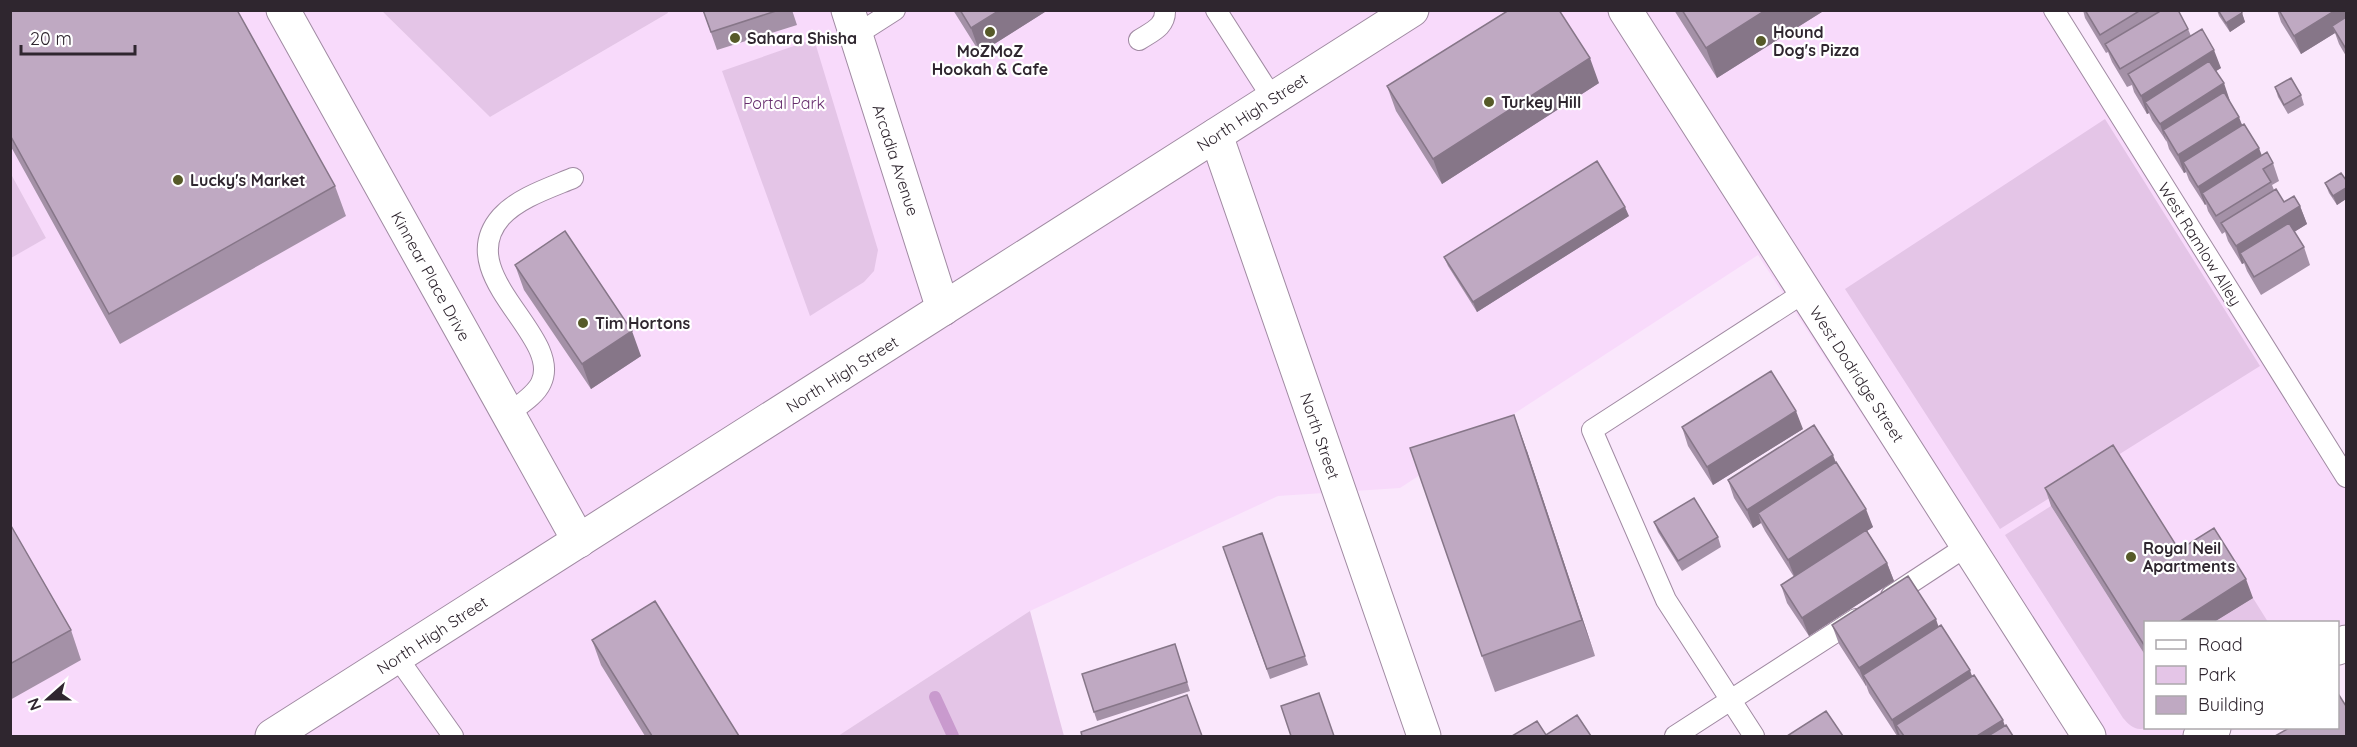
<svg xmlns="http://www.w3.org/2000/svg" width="2357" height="747" font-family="Quicksand,sans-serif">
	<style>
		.built { fill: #f8dafb }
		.green { fill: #e4c5e7 }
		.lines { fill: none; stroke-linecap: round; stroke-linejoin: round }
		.stream { stroke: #c99ace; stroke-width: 12 }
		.lane-casing { stroke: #a08aa2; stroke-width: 22 }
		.street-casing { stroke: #a08aa2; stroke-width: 35 }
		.secondary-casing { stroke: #a08aa2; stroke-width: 35 }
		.primary-casing { stroke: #a08aa2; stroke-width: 35 }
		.lane { stroke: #fff; stroke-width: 20 }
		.street { stroke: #fff; stroke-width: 33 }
		.secondary { stroke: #fff; stroke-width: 33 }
		.primary { stroke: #fff; stroke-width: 33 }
		.wall { fill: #a491a7 }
		.shaded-wall { fill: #867688 }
		.building { fill: #bfa9c2; stroke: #867688; stroke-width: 1.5 }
		.poi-dot { fill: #565a28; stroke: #fff; stroke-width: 2 }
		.labels { text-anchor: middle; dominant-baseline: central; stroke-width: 4.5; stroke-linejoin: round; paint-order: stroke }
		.poi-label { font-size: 16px; font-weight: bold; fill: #2f262f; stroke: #fff; text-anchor: start }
		.park-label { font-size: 16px; fill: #672e6e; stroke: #fff }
		.street-label { font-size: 16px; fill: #2f262f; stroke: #fff }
	</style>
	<rect width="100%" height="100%" fill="#fae7fc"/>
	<!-- built -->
	<path class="built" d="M11 11H382L490 117 668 13 667 11H2052L2346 466V658L2338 664V622H2146V728H2237L2223 736H2072L1758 255 1400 488 1278 496 1030 611 838 736H11L10 258 46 238 11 174Z"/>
	<!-- green -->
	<path class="green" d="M667 10 668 13 490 117 382 11Z
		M814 39 878 250 874 271 864 282 810 316 722 71Z
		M2105 119 2260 366 2000 529 1845 289Z
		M11 174 46 238 11 258H10Z
		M2051 506 2145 655 2146 728C2135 731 2130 726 2123 718L2005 535Z
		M2253 598 2268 622H2214Z
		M1030 611 1064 736H838Z"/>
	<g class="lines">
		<!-- stream -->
		<path class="stream" d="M935 697 953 736"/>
		<defs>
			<path id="lane" d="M1216 10 1273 99
				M2054 10 2346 477
				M856 35 895 10
				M1139 40C1151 32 1166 27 1165 10
				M508 414C519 405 535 396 541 383 564 336 450 275 501 217 518 198 549 188 573 178
				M1891 596 1967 546
				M397 657 453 736
				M1675 736 1856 619
				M1754 736 1666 600 1592 430 1805 292"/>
			<path id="street" d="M283 10 579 541"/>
			<path id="secondary" d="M848 10 943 309
				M1625 10 2089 736
				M1216 135 1424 736
				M2338 648 2346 642
				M2200 736 2214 728"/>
			<path id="primary" d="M272 736 1412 10"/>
		</defs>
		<!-- lane casing -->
		<use href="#lane" class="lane-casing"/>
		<!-- street casing -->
		<use href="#street" class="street-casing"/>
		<!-- secondary casing -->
		<use href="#secondary" class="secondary-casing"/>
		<!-- primary casing -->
		<use href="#primary" class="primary-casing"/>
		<!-- lane -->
		<use href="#lane" class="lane"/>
		<!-- street -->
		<use href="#street" class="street"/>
		<!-- secondary -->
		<use href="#secondary" class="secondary"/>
		<!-- primary -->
		<use href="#primary" class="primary"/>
	</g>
	<!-- wall -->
	<path class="wall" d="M10 10 335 186 346 216 120 344 10 145Z
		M703 10H792L797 25 717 50Z
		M953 10H1048L980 53Z
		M1674 10H1825L1717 78Z
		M2083 10H2161L2188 29 2191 36 2221 68 2216 71 2230 102 2242 125 2262 156 2273 163 2279 181 2272 185 2274 190 2284 202 2300 206 2307 224 2294 232 2304 247 2310 265 2261 295 2247 271 2244 263 2242 264 2228 241 2225 232 2222 234 2208 211 2206 204 2205 205 2189 180 2186 172 2184 173 2169 149 2167 142 2152 120 2149 113 2147 114 2134 92 2132 85 2127 87 2112 62 2108 52 2106 53 2085 18Z
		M2217 10H2241L2245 22 2230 32 2219 16Z
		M2277 10H2346V56L2339 44 2335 33 2301 54 2281 22Z
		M1599 83 1442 184 1396 111 1387 86Z
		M2275 87 2301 95 2304 105 2288 114 2278 97Z
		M2346 180V199L2337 205 2329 193 2325 183Z
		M1629 216 1477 312 1448 266 1444 257Z
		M515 265 641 356 591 389 524 290Z
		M1682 427 1803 429 1713 485 1688 446Z
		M1527 451 1595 656 1495 692 1482 656Z
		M1836 462 1873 527 1867 531 1887 563 1894 581 1809 636 1787 603 1781 585 1794 577 1765 531 1761 523 1753 528 1734 498 1728 480Z
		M2045 488 2179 550 2253 598 2214 622H2145V655L2051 506Z
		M1654 522 1718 537 1721 547 1682 571 1658 532Z
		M10 524 71 630 81 660 10 700Z
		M1262 533 1308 665 1270 679 1223 547Z
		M1832 625 1939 626 2005 726 2013 736H1897L1869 693 1866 685V686L1839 644Z
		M592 640 739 736H645L601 665Z
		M1178 653 1190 691 1097 721 1094 712Z"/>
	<!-- shaded-wall -->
	<path class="shaded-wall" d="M1000 10H1048L980 53 971 28Z
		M1766 10H1825L1717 78 1706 48Z
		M2336 10H2346V26H2332L2335 33 2301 54 2294 36Z
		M2242 13 2245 22 2230 32 2226 23Z
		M2214 50 2221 68 2151 111 2145 102 2149 113 2147 114 2141 96Z
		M1590 58 1599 83 1442 184 1433 159Z
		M2224 83 2230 101 2169 141 2163 130 2166 142 2160 124Z
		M2239 117 2246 135 2183 162 2186 172 2184 173 2178 155Z
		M2259 148 2266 166 2202 193 2206 204 2205 205 2198 187Z
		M2346 188V199L2337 205 2333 196Z
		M2300 206 2307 224 2246 262 2240 253 2244 263 2242 264 2236 246Z
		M1625 207 1629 216 1477 312 1473 302Z
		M632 331 641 356 591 389 582 364Z
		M1796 411 1803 429 1713 485 1707 467Z
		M1514 415 1527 451 1595 656 1582 620Z
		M1833 455 1840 473 1758 513 1761 523 1753 528 1747 510Z
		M1866 509 1873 527 1795 578 1788 560Z
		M1887 563 1894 581 1809 636 1802 618Z
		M2246 579 2253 598 2214 622H2179Z
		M1936 619 1942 637 1863 675 1866 685V686L1859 668Z
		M1970 670 1976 688 1896 725 1900 736H1898L1892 720Z
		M2003 720 2008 736H1977Z"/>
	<!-- building -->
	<path class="building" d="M10 10H237L335 186 109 314 10 135Z
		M703 10H779L711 32Z
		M960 10H1000L971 28Z
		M1509 10H1559L1590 58 1433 159 1387 86Z
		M1682 10H1766L1706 48Z
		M2085 10H2141L2100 35Z
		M2162 10H2178L2188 29 2120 69 2105 44Z
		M2218 10H2241L2242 13 2226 23Z
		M2279 10H2336L2294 36Z
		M2346 17V49L2332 26Z
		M2202 29 2214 50 2141 96 2128 74Z
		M2209 61 2224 83 2160 124 2145 102Z
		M2291 78 2301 95 2284 105 2275 87Z
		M2224 92 2239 117 2178 155 2163 130Z
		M2244 124 2259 148 2198 187 2183 162Z
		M2267 152 2273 163 2263 169 2271 182 2216 216 2202 193Z
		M1597 161 1625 207 1473 302 1444 257Z
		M2341 173 2346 180V188L2333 196 2325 183Z
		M2276 189 2284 202 2294 196 2300 206 2236 246 2221 223Z
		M2289 223 2304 247 2254 277 2240 253Z
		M565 231 632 331 582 364 515 265Z
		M1771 371 1796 411 1707 467 1682 427Z
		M1514 415 1582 620 1482 656 1410 448Z
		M1814 425 1833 455 1747 510 1728 480Z
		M2113 445 2179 550 2214 528 2246 579 2179 622H2145V644L2144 645 2045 488Z
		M1836 462 1866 509 1788 560 1758 513Z
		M1694 498 1718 537 1678 561 1654 522Z
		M10 524 71 630 10 664Z
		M1866 530 1887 563 1802 618 1781 585Z
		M1262 533 1305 656 1267 669 1223 547Z
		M1908 576 1936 619 1859 668 1832 625Z
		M655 601 739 736H652L592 640Z
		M1941 625 1970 670 1892 720 1863 675Z
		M1175 644 1187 682 1094 712 1082 674Z
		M1974 675 2003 720 1977 736H1904L1896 725Z
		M2337 692 2346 706V736H2275L2289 728H2337Z
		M1319 693 1334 736H1291L1281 706Z
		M1187 695 1202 736H1082L1081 732Z
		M1826 711 1843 736H1787Z
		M1577 715 1591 736H1512L1537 721 1546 735Z
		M2006 725 2013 736H1988Z"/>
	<!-- markers -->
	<g class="poi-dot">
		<circle cx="990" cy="32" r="6"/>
		<circle cx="735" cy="38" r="6"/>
		<circle cx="1761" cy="41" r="6"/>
		<circle cx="1489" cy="102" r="6"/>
		<circle cx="178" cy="180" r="6"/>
		<circle cx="583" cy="323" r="6"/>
		<circle cx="2131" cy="557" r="6"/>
	</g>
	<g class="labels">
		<!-- poi labels -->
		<g class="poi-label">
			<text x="1773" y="32">Hound<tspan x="1773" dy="18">Dog's Pizza</tspan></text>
			<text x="747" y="38">Sahara Shisha</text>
			<text x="990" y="51" text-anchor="middle">MoZMoZ<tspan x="990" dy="18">Hookah &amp; Cafe</tspan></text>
			<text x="1501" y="102">Turkey Hill</text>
			<text x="190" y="180">Lucky's Market</text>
			<text x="595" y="323">Tim Hortons</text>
			<text x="2143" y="548">Royal Neil<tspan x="2143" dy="18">Apartments</tspan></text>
		</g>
		<!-- park labels -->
		<g class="park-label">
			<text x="784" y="103">Portal Park</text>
		</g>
		<!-- street labels -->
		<g class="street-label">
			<text transform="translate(1252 112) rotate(-33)">North High Street</text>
			<text transform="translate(896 160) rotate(72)">Arcadia Avenue</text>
			<text transform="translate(2200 244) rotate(58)">West Ramlow Alley</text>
			<text transform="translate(431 276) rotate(61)">Kinnear Place Drive</text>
			<text transform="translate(842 374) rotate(-32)">North High Street</text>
			<text transform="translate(1857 374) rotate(57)">West Dodridge Street</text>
			<text transform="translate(1320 436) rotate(71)">North Street</text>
			<text transform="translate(432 635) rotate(-33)">North High Street</text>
		</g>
	</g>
	<!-- border -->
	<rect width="2357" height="747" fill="none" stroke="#2f262f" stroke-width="24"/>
	<!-- legend -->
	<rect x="2144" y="621" width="195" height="108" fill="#ffffff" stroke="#aca8ac" stroke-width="1.5"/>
	<rect x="2156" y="640" width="30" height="9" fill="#ffffff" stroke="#aca8ac" stroke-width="1.5"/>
	<text x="2198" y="651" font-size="18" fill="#2f262f">Road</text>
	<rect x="2156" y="666" width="30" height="18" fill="#e4c5e7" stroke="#aca8ac" stroke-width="1.5"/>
	<text x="2198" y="681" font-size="18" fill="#2f262f">Park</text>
	<rect x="2156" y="696" width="30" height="18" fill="#bfa9c2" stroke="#aca8ac" stroke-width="1.5"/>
	<text x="2198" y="711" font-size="18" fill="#2f262f">Building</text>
	<!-- north arrow -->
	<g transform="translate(48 699) rotate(249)" stroke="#ffffff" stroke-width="4.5" paint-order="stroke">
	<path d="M0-4.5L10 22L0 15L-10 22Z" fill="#2f262f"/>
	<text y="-9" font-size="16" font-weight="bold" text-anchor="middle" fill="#2f262f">N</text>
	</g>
	<!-- scale -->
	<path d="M21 45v9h114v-9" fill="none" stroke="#2f262f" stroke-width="3"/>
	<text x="30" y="45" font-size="18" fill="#2f262f" stroke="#ffffff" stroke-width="4.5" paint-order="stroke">20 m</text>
</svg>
